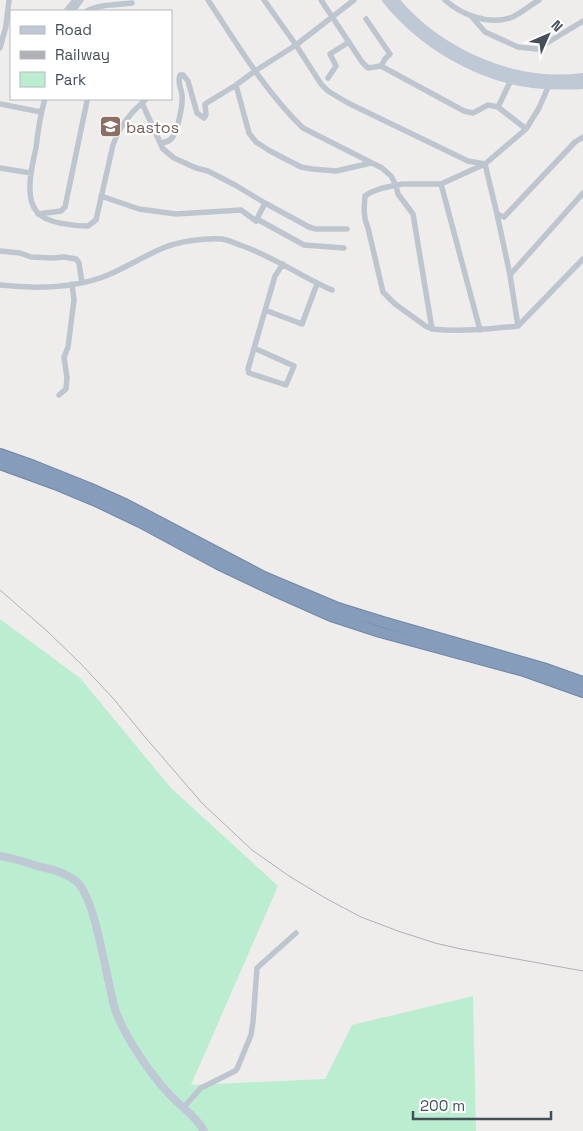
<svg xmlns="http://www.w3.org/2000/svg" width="583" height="1131" font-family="'Space Grotesk',sans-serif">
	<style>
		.green { fill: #bbedd1 }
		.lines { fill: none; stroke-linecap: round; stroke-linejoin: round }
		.highway-casing { stroke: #7087a6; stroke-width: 12 }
		.street { stroke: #bdc6ce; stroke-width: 5.5 }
		.secondary { stroke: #bfc8d5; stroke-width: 8 }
		.highway { stroke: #859cba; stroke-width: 10 }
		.rail { stroke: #afb1b7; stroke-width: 1 }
		.labels { text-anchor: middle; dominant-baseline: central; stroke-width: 4.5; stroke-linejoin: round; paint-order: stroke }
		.education-label { font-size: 16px; fill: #785e54; stroke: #fff; text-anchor: start }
	</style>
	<rect width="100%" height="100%" fill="#efecec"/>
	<!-- green -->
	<path class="green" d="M0 619 80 678 171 788 278 886 191 1085 325 1079 352 1025 473 996 476 1131H0Z"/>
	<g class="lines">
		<defs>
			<path id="highway" d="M0 454 34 466 89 488 125 504 264 577 338 608 383 622 543 668 583 682
				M0 464 55 484 98 502 140 522 218 564 277 592 331 616 380 632 524 671 583 692"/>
		</defs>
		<!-- highway casing -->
		<use href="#highway" class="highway-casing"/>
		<!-- street -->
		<path class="street" d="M208 0C237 44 265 91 303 128L382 168 391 176 396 185 398 194 413 214 432 329 427 327 395 304 383 292 368 228C363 217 364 208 365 196 376 188 388 187 402 184H441L485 164 497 214 504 217 575 142 583 137
			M264 0 296 45 321 84 328 91 348 103 468 161 485 164 526 129 539 108 549 85
			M321 0 362 62 368 68 381 66 385 59 390 54 366 19
			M445 0C462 15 487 25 510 18 519 15 530 5 539 0
			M66 11 75 0
			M73 11 81 0
			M87 11C100 4 117 5 132 3
			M472 17 485 32 518 47 537 49 583 21
			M0 48 6 26 9 0
			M381 66 464 111 473 113 488 105 498 107 526 129
			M328 78 336 66 330 54 349 42
			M236 85 249 133 256 142 270 151 301 167 312 169 336 171 371 163
			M45 99C40 115 38 131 36 148 33 162 29 176 30 190 30 197 32 206 37 212 45 223 74 226 88 226L96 220 113 145C117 133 123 123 132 113 136 108 142 104 146 99
			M0 104 41 112
			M498 107 511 80
			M161 143C165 142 169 142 172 138 178 130 183 105 182 95 181 87 177 82 180 75H183L188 81 197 113 204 118 206 115 205 104 236 85 255 71 296 45 354 0
			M0 168 31 173
			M441 184 480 330
			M101 196 139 209 176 214 241 210 256 221 265 203 235 185 208 171 196 168 174 158 163 149 142 103
			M265 203 309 227 316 229H347
			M38 214 61 211 65 207 87 101
			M497 214 510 275 518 326 583 259
			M257 219 304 245 344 248
			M0 251 20 253 31 257 53 258 64 257 76 259 79 263 82 283
			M510 275 583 193
			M0 285C36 289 74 289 108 275 127 267 144 256 163 248 180 241 204 238 222 239 228 240 235 243 240 245 273 256 301 277 332 290
			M265 310 302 324 317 284
			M432 329C461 332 489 329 518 326
			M254 348 294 366 286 385 249 373 248 369 275 276 283 264
			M59 395 66 389 67 378 64 357 68 347 74 300 72 284
			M183 1108 201 1088 235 1071 237 1069 251 1035 253 1022 257 968 296 933"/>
		<!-- secondary -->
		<path class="secondary" d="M386 0C422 44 476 77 533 84 550 86 566 86 583 85
			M395 0C440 53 513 86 583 77
			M0 856C12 858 25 862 37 866 51 869 64 872 76 881 97 899 106 982 116 1012 126 1038 150 1074 170 1095 181 1107 196 1116 204 1131"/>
		<!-- highway -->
		<use href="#highway" class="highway"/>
		<!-- rail -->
		<path class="rail" d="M0 590 47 631 80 663 112 697 145 737 202 803 252 850 289 876 327 899 361 917 398 931 435 943 461 949 583 971"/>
	</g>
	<!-- icons -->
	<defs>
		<symbol id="university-square" viewBox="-11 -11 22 22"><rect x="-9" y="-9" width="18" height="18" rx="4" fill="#8d6e63" stroke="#fff"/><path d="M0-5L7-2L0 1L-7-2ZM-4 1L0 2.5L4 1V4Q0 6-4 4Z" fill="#fff"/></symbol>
	</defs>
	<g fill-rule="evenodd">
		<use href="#university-square" x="98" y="114" width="25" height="25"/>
	</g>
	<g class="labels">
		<!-- education labels -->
		<g class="education-label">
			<text x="126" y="127">bastos</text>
		</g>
	</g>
	<!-- legend -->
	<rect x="10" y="10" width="162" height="90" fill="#ffffff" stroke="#b5b9bd"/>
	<rect x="20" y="26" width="25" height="8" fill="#bfc8d5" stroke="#b5b9bd"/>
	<text x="55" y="35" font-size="15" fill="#454f59">Road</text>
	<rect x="20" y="51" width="25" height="8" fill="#afb1b7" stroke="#b5b9bd"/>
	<text x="55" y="60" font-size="15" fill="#454f59">Railway</text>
	<rect x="20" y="72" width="25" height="15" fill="#bbedd1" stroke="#b5b9bd"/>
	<text x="55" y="85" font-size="15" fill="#454f59">Park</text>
	<!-- north arrow -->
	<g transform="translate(548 35) rotate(45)" stroke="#ffffff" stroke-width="4" paint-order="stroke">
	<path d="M0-4L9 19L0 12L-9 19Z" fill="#454f59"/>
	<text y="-8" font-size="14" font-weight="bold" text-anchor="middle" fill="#454f59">N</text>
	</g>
	<!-- scale -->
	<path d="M413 1111v8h138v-8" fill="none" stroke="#454f59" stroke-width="2.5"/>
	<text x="420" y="1111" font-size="15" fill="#454f59" stroke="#ffffff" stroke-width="4" paint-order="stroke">200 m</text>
</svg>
